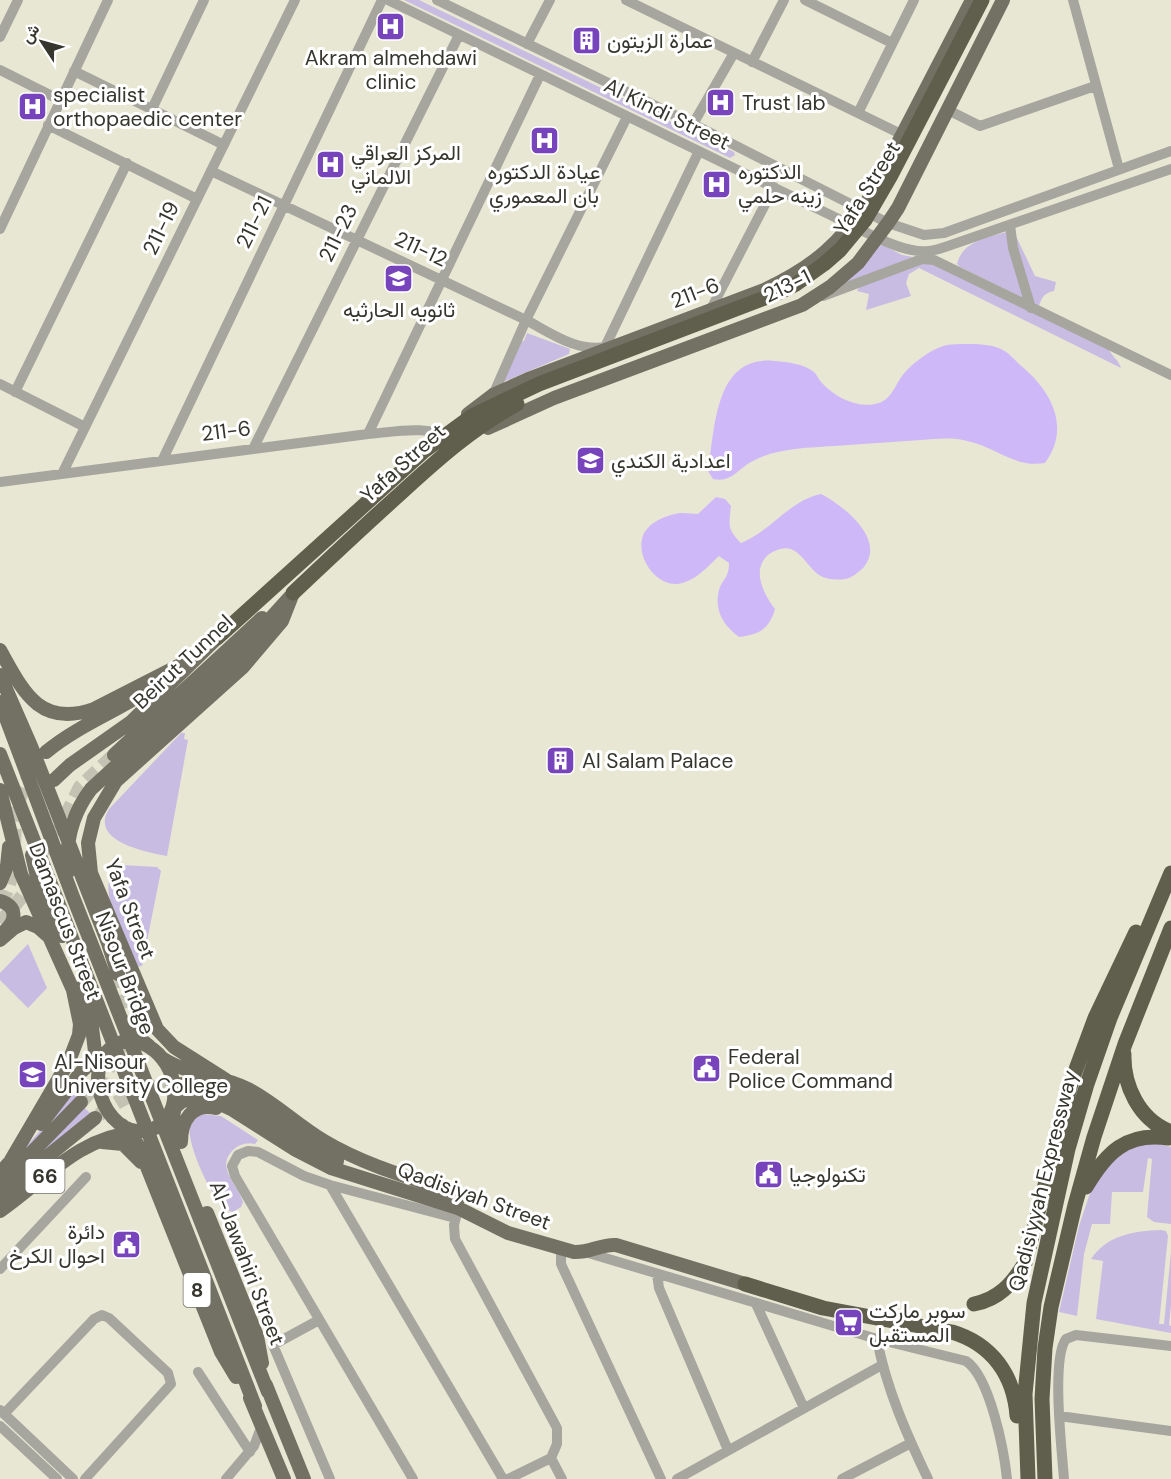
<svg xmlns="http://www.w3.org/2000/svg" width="1171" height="1479" font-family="'DM Sans',Vazirmatn,sans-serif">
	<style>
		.green { fill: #c8bce2 }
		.water { fill: #ceb8f8 }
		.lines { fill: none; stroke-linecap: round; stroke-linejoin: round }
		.major-tunnel { stroke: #c4c3b3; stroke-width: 14; stroke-dasharray: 14 7; stroke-linecap: butt }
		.minor { stroke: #a7a69e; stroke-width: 10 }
		.major { stroke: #737163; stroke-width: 14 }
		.highway { stroke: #605f4e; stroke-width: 15 }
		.labels { text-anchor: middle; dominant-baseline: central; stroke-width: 6; stroke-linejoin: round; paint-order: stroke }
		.shield { fill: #fff; stroke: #72726d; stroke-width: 1.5 }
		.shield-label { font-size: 20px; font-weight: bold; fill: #36352e }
		.poi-label { font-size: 21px; fill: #36352e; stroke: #fff; text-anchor: start }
		.street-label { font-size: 21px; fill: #36352e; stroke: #fff }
	</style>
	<rect width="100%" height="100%" fill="#e8e7d4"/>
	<!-- green -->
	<path class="green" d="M404 0H419L734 152 735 155 730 158Z
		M1013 230 1035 276 1056 282 1054 291C1044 293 1042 297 1039 306L960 267 957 264C963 239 992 237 1013 230Z
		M883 245 902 255 913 257 835 289 876 246Z
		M923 263H933L1109 350C1113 357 1119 361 1121 368L919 268 909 274 906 283 911 296 866 310 869 294 857 291 861 284Z
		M527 333 570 349 569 354 503 382 522 341H524Z
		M181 733H185L184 739 188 740 167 856C145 852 89 841 109 809Z
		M121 865 157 867 161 871 142 966 136 967C127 946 100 896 111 875 113 871 117 868 121 865Z
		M28 944 47 988 28 1008 0 980V973Z
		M81 1079 86 1087 78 1097 0 1176 46 1124Z
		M84 1107 91 1114 22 1170Z
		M202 1114 221 1116 258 1140 255 1144C247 1142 239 1144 233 1150 215 1168 238 1184 243 1202L241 1207 233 1212C215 1211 186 1142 190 1128 192 1121 196 1117 202 1114Z
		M1149 1142 1171 1147V1224L1154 1222 1147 1217 1152 1159 1148 1158 1143 1192H1112L1110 1224H1092L1084 1254 1077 1316 1059 1312 1079 1226 1093 1184 1123 1150Z
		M1161 1230 1166 1231 1168 1236 1159 1324H1164L1171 1252V1305L1169 1325 1171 1326V1333L1096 1319 1103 1261 1091 1259C1107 1235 1134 1231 1161 1230Z"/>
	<!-- water -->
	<path class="water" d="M965 344C978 344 989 344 1001 349 1008 352 1014 359 1019 364 1050 389 1072 426 1045 463 1014 468 996 447 967 441 952 437 936 439 921 440 892 442 863 444 834 446 806 448 777 448 753 461 737 469 732 483 713 479L708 471C715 430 714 354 775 361 788 362 804 364 814 372 817 375 819 380 822 383 835 397 856 408 875 404 891 401 894 387 902 376 911 364 932 348 947 345 953 344 959 344 965 344Z
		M821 494C844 506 886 539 864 567 859 572 852 578 845 579 837 580 827 580 819 575 805 565 797 540 775 551 768 554 766 556 762 563 755 578 766 597 775 609 769 630 759 634 739 637 723 625 714 610 719 590 723 578 729 578 729 563L719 556C707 567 695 582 677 584 654 585 634 554 644 533 650 523 664 516 675 514 682 512 691 514 698 514L716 497 725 499 731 506C729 525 727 529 741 543 770 532 790 500 821 494Z"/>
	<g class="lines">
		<!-- major-tunnel -->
		<path class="major-tunnel" d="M0 903C18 878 12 845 16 815 18 799 24 785 32 771
			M0 923 33 883 80 787 114 755
			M118 974 124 1021
			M81 1102 104 1076 121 1046
			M99 1115C125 1095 149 1085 182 1084"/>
		<!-- minor -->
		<path class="minor" d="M388 0 851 225C872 235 905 254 929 251 936 250 942 248 948 246L1171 169
			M437 0 693 124 888 223 924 235 944 233 1171 151
			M626 0 903 135
			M805 0 892 43
			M1073 0 1119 169
			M0 37 18 0
			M527 44 550 0
			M752 62 784 0
			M0 70 60 100
			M74 71 224 145
			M152 109 204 0
			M948 110 980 126 1095 86
			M858 113 914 0
			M693 124 734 53
			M48 125 197 199
			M211 171 526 320C551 333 576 352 606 347
			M1010 225 1013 248 1031 308
			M0 229 108 0
			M922 259 934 260 1171 375
			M823 296 922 259 923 252
			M711 309 774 187
			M605 347 699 151
			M0 384 85 427
			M15 392 127 163
			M493 395 526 320 627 117
			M368 434 540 75
			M253 449 459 35
			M162 461 382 0
			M62 474 295 0
			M0 482 368 434C387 433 435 423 446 440
			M330 1185 503 1479
			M457 1213 454 1225 455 1239 557 1428V1444L551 1458
			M561 1249V1264L661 1479
			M585 1252 877 1339 966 1361C990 1377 1004 1450 1007 1479
			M0 1269 86 1177
			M657 1274 659 1288 728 1450
			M756 1304 804 1408
			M319 1320 273 1345 330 1479
			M877 1339C886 1388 907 1435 928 1479
			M198 1372 250 1452
			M0 1410 73 1479
			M4 1414 94 1319 102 1315 109 1318 168 1373 171 1384 85 1479
			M1059 1416 1171 1431
			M0 1426 57 1479
			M551 1458 562 1479
			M226 1479 254 1446 262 1425
			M413 1479 235 1176 232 1166 238 1155 248 1151 258 1152 304 1176 330 1185 455 1218
			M508 1479 551 1458
			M677 1479 882 1365
			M842 1479 911 1443
			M1064 1479C1062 1451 1051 1359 1066 1339L1076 1335 1171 1346"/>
		<!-- major -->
		<path class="major" d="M468 414 493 395 531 378 764 290C813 267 842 243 870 197L972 0
			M488 428 554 398 802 305 830 287 858 263 888 223 898 208 1003 0
			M0 650C23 691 39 728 94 709L186 662
			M0 675 31 746 108 943 118 974
			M0 702 73 897 268 1392
			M46 752C82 722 129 707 166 678
			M0 754 255 1406
			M114 755 262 618
			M54 780 70 765 131 722 217 638
			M0 790 21 874 73 990 80 1024 79 1035 69 1061 11 1160
			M32 855 37 877 62 936
			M68 872C65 841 72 814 91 789L241 651 290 597
			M0 883 7 866 9 847
			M0 901C17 906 17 920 5 931
			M0 940 14 928 26 922 38 927 47 935
			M82 987 91 1019 97 1068
			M128 1024 139 1038 149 1046
			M125 1041C160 1038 185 1082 170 1113 165 1121 159 1128 149 1130 103 1142 74 1055 125 1041Z
			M162 1058C188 1075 220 1075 248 1089 275 1103 297 1125 324 1141 364 1165 411 1178 456 1193L458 1208
			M226 1080 174 1047 157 1029 91 873 88 843 94 818 116 781 243 667 282 621 293 593
			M182 1084C195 1085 207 1086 219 1091 260 1105 297 1141 337 1161
			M174 1095 175 1106 172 1122 178 1142
			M171 1111 181 1102 192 1098 216 1102 233 1110 296 1150 331 1168 458 1208 508 1233 574 1252C589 1253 601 1244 616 1245L745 1284
			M41 1124 81 1072 100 1054
			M122 1125 133 1137 139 1147 221 1352 236 1377
			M102 1142 123 1144 141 1162
			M181 1142C181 1121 192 1102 216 1108
			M0 1173 16 1155
			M0 1185 81 1102
			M0 1200 43 1160 95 1118
			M0 1211C46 1179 77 1138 136 1132
			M207 1213 257 1336 262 1363
			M266 1385 304 1479
			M250 1398 284 1479"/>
		<!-- highway -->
		<path class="highway" d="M293 593C329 559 364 526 401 493 438 459 473 428 517 404
			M217 638 424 451 472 416 539 384 778 293 796 284 824 264 840 250 865 220 890 177 982 0
			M1124 1054C1123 1085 1139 1119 1169 1131
			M1086 1187C1106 1153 1126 1132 1168 1138
			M745 1284 823 1308 952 1332C992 1344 1014 1375 1017 1416
			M974 1304C999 1299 1012 1284 1025 1263L1072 1080 1095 1018 1136 932
			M1028 1479 1025 1394 1034 1303 1068 1149 1087 1084 1110 1018 1171 873
			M1045 1479 1042 1399 1045 1348 1051 1307 1075 1205 1094 1137 1125 1044 1171 928"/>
	</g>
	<!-- icons -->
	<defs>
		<symbol id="hospital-square" viewBox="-11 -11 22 22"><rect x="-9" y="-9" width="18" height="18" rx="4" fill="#7844bc" stroke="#fff"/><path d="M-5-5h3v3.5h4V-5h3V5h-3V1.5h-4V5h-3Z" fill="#fff"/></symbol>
		<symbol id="building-square" viewBox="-11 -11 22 22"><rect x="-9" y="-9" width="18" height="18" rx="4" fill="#7844bc" stroke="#fff"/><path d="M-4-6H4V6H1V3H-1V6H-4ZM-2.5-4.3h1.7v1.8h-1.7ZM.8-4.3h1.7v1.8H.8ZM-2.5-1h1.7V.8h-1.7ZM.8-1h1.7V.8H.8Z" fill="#fff"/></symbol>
		<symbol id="school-square" viewBox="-11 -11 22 22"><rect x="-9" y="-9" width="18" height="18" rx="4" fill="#7844bc" stroke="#fff"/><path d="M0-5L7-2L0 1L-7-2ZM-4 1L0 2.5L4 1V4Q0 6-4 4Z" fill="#fff"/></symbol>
		<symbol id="civic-square" viewBox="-11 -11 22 22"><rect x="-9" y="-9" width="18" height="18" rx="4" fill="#7844bc" stroke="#fff"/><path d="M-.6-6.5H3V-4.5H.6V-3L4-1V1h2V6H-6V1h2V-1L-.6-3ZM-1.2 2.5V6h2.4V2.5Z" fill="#fff"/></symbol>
		<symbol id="university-square" viewBox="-11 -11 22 22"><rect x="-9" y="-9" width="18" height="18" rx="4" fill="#7844bc" stroke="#fff"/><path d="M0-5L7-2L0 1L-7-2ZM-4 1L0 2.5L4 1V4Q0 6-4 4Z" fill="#fff"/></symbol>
		<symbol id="supermarket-square" viewBox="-11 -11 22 22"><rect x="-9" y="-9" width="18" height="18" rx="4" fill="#7844bc" stroke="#fff"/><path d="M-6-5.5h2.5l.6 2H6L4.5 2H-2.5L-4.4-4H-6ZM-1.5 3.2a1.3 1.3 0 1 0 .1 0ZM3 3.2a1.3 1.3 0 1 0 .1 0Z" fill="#fff"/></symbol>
	</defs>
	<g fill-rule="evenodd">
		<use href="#hospital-square" x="374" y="10" width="33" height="33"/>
		<use href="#building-square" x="570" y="24" width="33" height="33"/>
		<use href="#hospital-square" x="704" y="86" width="33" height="33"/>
		<use href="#hospital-square" x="16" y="90" width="33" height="33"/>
		<use href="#hospital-square" x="528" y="124" width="33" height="33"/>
		<use href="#hospital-square" x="314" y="148" width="33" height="33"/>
		<use href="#hospital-square" x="700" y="168" width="33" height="33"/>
		<use href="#school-square" x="382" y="262" width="33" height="33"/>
		<use href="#school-square" x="574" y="444" width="33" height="33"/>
		<use href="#building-square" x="544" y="744" width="33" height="33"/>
		<use href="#civic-square" x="690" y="1052" width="33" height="33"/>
		<use href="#university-square" x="16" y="1058" width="33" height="33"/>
		<use href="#civic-square" x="752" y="1158" width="33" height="33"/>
		<use href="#civic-square" x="110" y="1228" width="33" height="33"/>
		<use href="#supermarket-square" x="832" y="1306" width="33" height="33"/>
	</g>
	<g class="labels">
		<!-- shield labels -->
		<g class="shield">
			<rect x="25.5" y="1159" width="39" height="34" rx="4.5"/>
			<rect x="183.5" y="1273" width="27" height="34" rx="4.5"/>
		</g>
		<g class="shield-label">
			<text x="45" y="1176">66</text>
			<text x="197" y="1290">8</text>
		</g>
		<!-- poi labels -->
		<g class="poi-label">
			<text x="607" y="41">عمارة الزيتون</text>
			<text x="391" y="58" text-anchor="middle">Akram almehdawi<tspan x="391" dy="24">clinic</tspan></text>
			<text x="53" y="95">specialist<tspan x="53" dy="24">orthopaedic center</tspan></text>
			<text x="742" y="103">Trust lab</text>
			<text x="351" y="153">المركز العراقي<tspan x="351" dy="24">الالماني</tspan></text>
			<text x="544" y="172" text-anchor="middle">عيادة الدكتوره<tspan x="544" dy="24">بان المعموري</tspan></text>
			<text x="738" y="172">الدكتوره<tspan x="738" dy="24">زينه حلمي</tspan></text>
			<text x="399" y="310" text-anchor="middle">ثانويه الحارثيه</text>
			<text x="611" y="461">اعدادية الكندي</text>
			<text x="582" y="761">Al Salam Palace</text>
			<text x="728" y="1057">Federal<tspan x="728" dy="24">Police Command</tspan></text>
			<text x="54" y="1062">Al-Nisour<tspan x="54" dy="24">University College</tspan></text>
			<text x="789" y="1175">تكنولوجيا</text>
			<text x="105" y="1232" text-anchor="end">دائرة<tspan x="105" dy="24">احوال الكرخ</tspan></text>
			<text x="869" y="1311">سوبر ماركت<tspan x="869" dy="24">المستقبل</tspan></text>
		</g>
		<!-- street labels -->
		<g class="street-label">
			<text transform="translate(667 114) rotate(26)">Al Kindi Street</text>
			<text transform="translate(867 188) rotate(-58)">Yafa Street</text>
			<text transform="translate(254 222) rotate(-64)">211-21</text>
			<text transform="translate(161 228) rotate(-64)">211-19</text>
			<text transform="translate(338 233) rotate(-64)">211-23</text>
			<text transform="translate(421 249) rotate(25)">211-12</text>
			<text transform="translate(787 286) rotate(-26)">213-1</text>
			<text transform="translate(695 293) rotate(-21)">211-6</text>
			<text transform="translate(226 431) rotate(-7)">211-6</text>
			<text transform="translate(403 463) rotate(-42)">Yafa Street</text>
			<text transform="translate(183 662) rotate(-43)">Beirut Tunnel</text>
			<text transform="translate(130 909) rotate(69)">Yafa Street</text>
			<text transform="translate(65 921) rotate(69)">Damascus Street</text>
			<text transform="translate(125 973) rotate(69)">Nisour Bridge</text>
			<text transform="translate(1043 1181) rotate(-76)">Qadisiyyah Expressway</text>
			<text transform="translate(474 1196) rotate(20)">Qadisiyah Street</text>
			<text transform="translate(247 1263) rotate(69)">Al-Jawahiri Street</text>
		</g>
	</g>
	<!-- north arrow -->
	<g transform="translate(42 42) rotate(306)" stroke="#ffffff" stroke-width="4.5" paint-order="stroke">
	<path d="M0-4.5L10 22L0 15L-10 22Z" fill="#36352e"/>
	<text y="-9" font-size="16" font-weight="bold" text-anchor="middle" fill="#36352e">ش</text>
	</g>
</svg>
